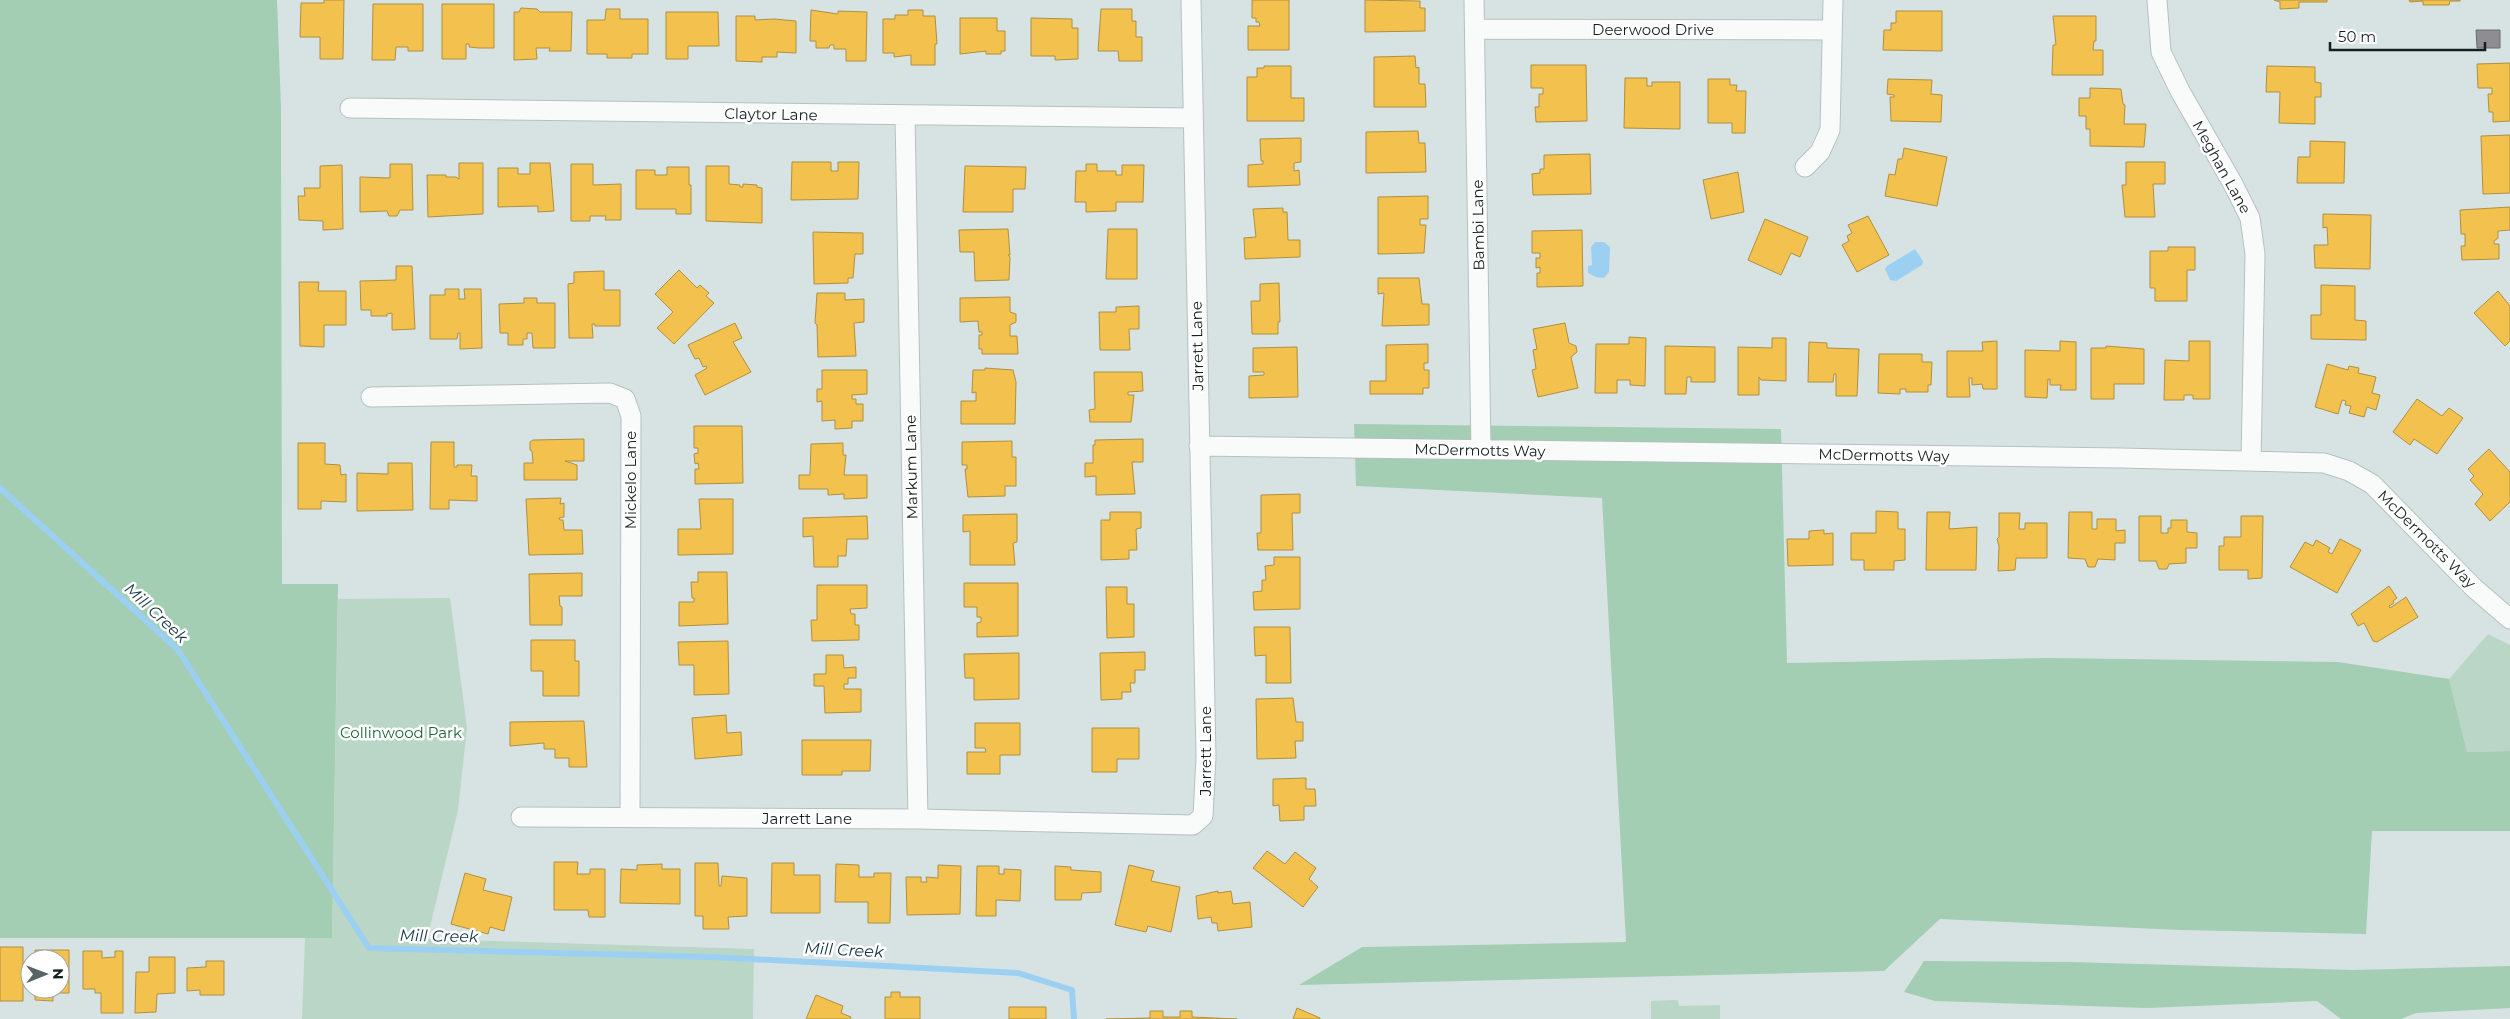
<svg xmlns="http://www.w3.org/2000/svg" width="2510" height="1019" font-family="Montserrat,sans-serif">
	<style>
		.green { fill: #bad6c6 }
		.forest { fill: #a3ceb4 }
		.water { fill: #9cd0f2 }
		.homes { fill: #f2c14e; stroke: #b09040 }
		.industry { fill: #8d8d92; stroke: #696c70 }
		.lines { fill: none; stroke-linecap: round; stroke-linejoin: round }
		.stream { stroke: #9cd0f2; stroke-width: 6 }
		.street-casing { stroke: #b6c0c0; stroke-width: 21 }
		.street { stroke: #f9fbfb; stroke-width: 19 }
		.labels { text-anchor: middle; dominant-baseline: central; stroke-width: 5; stroke-linejoin: round; paint-order: stroke }
		.street-label { font-size: 15px; fill: #161f1f; stroke: #fff }
		.park-label { font-size: 15px; fill: #1b673b; stroke: #fff }
		.water-label { font-size: 16px; font-style: italic; fill: #143347; stroke: #fff }
	</style>
	<rect width="100%" height="100%" fill="#d7e3e3"/>
	<!-- green -->
	<path class="green" d="M450 598 467 728 458 810 427 939 754 949 753 1019H302L305 938 332 937 338 599Z
		M2488 634 2510 645V751L2467 752 2449 679Z
		M1678 1000 1679 1006 1720 1005V1019H1651V1001Z"/>
	<!-- forest -->
	<path class="forest" d="M0 0H277L281 108 282 584H338L332 938H0Z
		M1354 424 1781 429 1787 663 2050 658 2338 662 2449 679 2467 752 2510 751V831H2372L2366 934 2180 930 1940 919 1884 971 1299 985 1362 947 1626 942 1602 498 1356 486Z
		M1924 961 2071 962 2353 970 2510 966V1008L2416 1013 2401 1019H2341L2317 1001 2147 1008 1935 1001 1904 992Z"/>
	<!-- water -->
	<path class="water" d="M1595 242H1604L1610 247 1609 272 1604 278 1596 277 1588 273V266L1592 265 1591 247Z
		M1915 249 1923 261 1922 265 1896 281 1890 280 1885 269 1887 266Z"/>
	<!-- homes -->
	<path class="homes" d="M324 0H344L343 59H320V37H300L301 3H324Z
		M1252 0H1289V50H1248V26H1260L1259 22H1256V18H1252Z
		M1365 0 1420 1V8H1425V31L1365 32Z
		M2274 0H2327V2H2299V8L2280 9V2Z
		M2409 0H2460V1H2450L2449 5H2423V1L2410 2Z
		M373 4H423V51H408V47H396L395 60H372Z
		M442 4H494V48H479L469 47V44H466V59H442Z
		M521 8 537 9 540 12H572L571 51H549L550 48H536L537 59 514 60V12H519Z
		M606 9H620V19H648V54H632V58H607V54H587V20H605Z
		M1101 9H1132V21H1136V37H1142V61H1119L1118 51H1098Z
		M811 10 838 14V11L867 12 866 61H846V49H834V45H830L829 48H816V41H810Z
		M908 10H923V16H935L937 44H935V65H911V55L894 57V53H883V19H895V15H908Z
		M1896 11H1942V51L1883 50 1884 30H1891V23H1896Z
		M666 12H718L719 46H688V59H666Z
		M736 16H755V20L774 19 796 21V53L777 52V57H762V62L736 61Z
		M2053 16H2096V41H2094L2093 50H2103V75H2052L2053 45H2056Z
		M960 18H997V31H1005V51H1001V54H986V51L960 54Z
		M1031 18 1072 19V28H1078V59L1055 60V56H1031Z
		M1415 56 1416 68 1419 67V84H1425L1426 107H1374V57Z
		M2510 63V121L2493 122V112H2489L2488 94H2492V88H2478L2477 64Z
		M1531 65H1586L1587 121 1536 122 1535 107H1539V94H1543V88H1531Z
		M1264 66H1291V98H1304V121H1247V77H1257V68H1264Z
		M2267 66 2315 67V82L2321 83V97H2315V124L2279 123 2280 92H2266Z
		M1625 78H1647V86H1652V82H1680V129L1624 128Z
		M1708 79H1730V85H1737L1736 91H1746L1745 133H1732V123H1708Z
		M1888 79 1932 80 1931 94 1942 95 1941 122 1891 121 1890 97H1894V95L1887 94Z
		M2090 88 2121 89 2123 104 2125 105 2124 124H2146L2144 147 2090 146V129H2086V116H2079V98H2090Z
		M1418 131 1419 143H1425L1426 172 1366 173V132Z
		M2510 135V193L2483 194 2481 136Z
		M1301 138V162L1294 163V171L1299 170 1300 185 1248 187V165L1263 164V161H1261L1260 139Z
		M2310 141 2345 142 2344 183H2297L2298 157H2310Z
		M1904 148 1947 157 1937 206 1885 196 1889 174 1895 175 1898 159H1902Z
		M1590 154 1591 194 1533 195 1532 174 1540 173V169H1544V155Z
		M792 162H831V171H838V162H859L858 199 791 200Z
		M2126 162H2165V184H2153L2155 217H2125L2122 185H2126Z
		M459 163H483V214L428 217 427 175H446V177H456L459 179Z
		M530 163H550L554 211 538 212V206L498 207V168H518V174H530Z
		M390 164H412L413 210H400L397 216H389L387 211 360 212V177L390 178Z
		M571 164H593V185L621 184V220H605L606 216H590V221H571Z
		M1086 164H1097V171H1116V175H1122V165H1144L1143 202H1116V211L1086 212V202H1075L1076 171H1086Z
		M342 165 343 229 323 230V221L299 220 298 196H305L304 188H320V166Z
		M706 166H729V184L740 185V187H743V184L757 185V187L762 188V223L706 221Z
		M965 166 1026 167 1025 189H1013V212H963Z
		M667 167H689V185H691V214H676V209H636V170H655V175H667Z
		M1738 172 1744 212 1711 219 1703 180Z
		M1428 196V219H1420V225H1426L1424 253 1378 254V197Z
		M2510 207V230L2498 231V238L2494 241V244H2499V259L2462 260 2461 246H2465V234H2461L2460 210Z
		M1283 208V212H1287L1288 240H1300V257L1245 259 1244 238 1256 237 1253 209Z
		M2323 214 2371 215 2370 269 2315 268 2314 245H2328L2327 227 2323 228Z
		M1868 216 1889 255 1857 272 1842 245 1849 241 1847 236 1852 233 1848 225Z
		M1765 219 1808 237 1800 257 1791 253 1781 275 1748 260Z
		M1008 229 1010 255H1008L1010 257 1009 280 975 281 974 252H960L959 230Z
		M1108 229H1137V279H1106Z
		M1582 230 1583 286 1537 287V273H1540V267L1536 268V258H1540V253H1532V231Z
		M813 232 863 233V254H855L853 278H848V283L814 284Z
		M2168 247H2195V270H2187V301H2155V288H2150V251H2168Z
		M396 266H412L415 329 392 330V313L387 314V316H371V310H361L360 281 396 280Z
		M679 270 697 288 700 285 709 293 706 296 714 303 674 344 657 328 673 312 655 294Z
		M604 271V290H620V326H595V324H592L593 338H569L568 284 574 283V272Z
		M1378 278H1419L1422 304H1429V325L1382 326 1384 293 1378 294Z
		M299 282H319L318 291H346V325H324V347L300 346Z
		M1279 283 1280 322H1278V334H1252L1251 301H1260V284Z
		M2321 285 2355 286V320L2366 321V340L2311 339V315H2321Z
		M445 289H459V299H465L464 289H481L482 348 460 349V333H458L457 339H430V295H445Z
		M2498 291 2510 306V341L2505 346 2474 313Z
		M817 293H845V300L864 299V322L854 323 856 356 818 357 817 325 815 323Z
		M1010 297V312L1016 314V322L1010 325V336H1017L1018 354H982V349H979V335H982V332H979L978 321 960 322V298Z
		M524 298H537V303H555V348H533L532 333H527V339H523V345H508V333H500L499 304 524 303Z
		M1139 306V329H1129L1130 350H1100L1099 312H1116V307Z
		M735 323 742 338 733 342 751 372 705 395 695 375 707 368 706 366 703 367 699 358 695 359 688 345Z
		M1565 323 1569 343 1576 346 1577 352 1571 357 1578 388 1538 397 1532 370 1536 369 1533 350 1537 349 1533 329Z
		M1629 337 1646 338 1645 386 1630 385V380H1617V393H1595L1596 344H1629Z
		M1772 338H1786V381L1761 380 1759 377V395H1738V347L1772 348Z
		M1997 341V389H1983L1982 384 1972 385V378H1969L1970 397H1947V351H1983L1982 342Z
		M2060 341 2076 342V390H2060L2061 385H2050V379H2048L2047 398 2025 397V350L2060 351Z
		M2189 341H2210V399H2193V395H2184V400H2164L2165 360 2189 361Z
		M1809 342 1827 343V348L1859 349 1857 396H1836V374H1834L1833 382H1808Z
		M1428 344V363H1424V370H1429V388H1423V394H1370V381H1386V345Z
		M1665 346 1715 347V382H1691V377H1687L1686 394H1665Z
		M2106 346 2144 349V384H2114V399H2091V348H2106Z
		M1297 347 1298 397 1249 398V376L1264 375V372H1253V348Z
		M1879 354H1922V362H1932L1931 385H1928V392H1906V389H1900V394L1878 393Z
		M2327 364 2348 370 2349 366 2359 368 2358 373 2376 377 2372 393 2380 395 2376 410 2367 407 2364 417 2349 413 2351 406 2345 405 2346 401 2342 400 2338 414 2315 407Z
		M985 368 1013 370 1016 382 1015 424H961V401H976V392L972 393 973 370H985Z
		M822 370H867V394L852 395V399H856V404H863V421H852V428L835 429V420L822 421V401L817 402V389H822Z
		M1094 372H1142L1143 391 1128 392V395H1134L1131 422H1090L1089 410 1095 409Z
		M2417 399 2442 416 2449 408 2463 418 2437 454 2414 439 2410 445 2393 432Z
		M694 426H742L743 483 695 484V469H699L698 463 695 464 694 454 698 453V448H694Z
		M584 439V461H565L577 465V480H524V463H533L532 451 530 450V442L533 440Z
		M1143 439V462H1132L1135 494 1096 495V476L1085 477V463H1093V445H1095V440Z
		M1012 441V457H1016V486H1005V496L968 497 965 469H967V465H962V442Z
		M431 442H454V467H457V465H472L471 476H477V501L449 500V509H430Z
		M298 443H325V464L340 465 341 475 346 474V502L321 501V509H298Z
		M843 443V455H846L844 475H867V498L844 499V494L828 495V489H799V475H810L811 444Z
		M2489 449 2510 472V502L2490 521 2475 504 2483 494 2470 480 2474 476 2468 469Z
		M388 463H412L413 510 357 511V473L388 474Z
		M1300 494V513H1292L1293 550H1258L1257 533H1261V495Z
		M561 498 560 504 564 503V517L559 518 560 520H563L564 530H582L583 554 529 555 526 499Z
		M699 499H733V554L678 555V529H701Z
		M1876 511 1898 512V529H1905V560L1894 561V570H1864V560H1851V533H1876Z
		M1110 512H1141V528L1136 529 1137 550H1129V559L1101 560V520H1110Z
		M1927 512H1950L1949 529 1977 527 1976 570H1926Z
		M2069 512H2092V529H2097V519H2116V531L2125 530V543H2115V560L2098 559 2095 567H2088L2085 559 2068 558Z
		M1999 513H2020L2019 529H2025V523H2047V558H2016L2015 570 1998 571 1999 546 1997 539 1999 537Z
		M1017 514V542L1013 543 1015 565H970V531L963 532V515Z
		M867 516 868 539H847L846 556H838V567H814L813 536 803 537V518Z
		M2139 516H2161V533H2168V528H2171V520H2187V532L2197 533V548H2186V563L2169 564 2167 569H2159L2156 561H2139Z
		M2241 516H2263L2262 578 2248 579V570H2219V546H2224V537H2241Z
		M1824 530V534L1833 533V565L1788 566 1787 539H1809V531Z
		M2340 539 2361 550 2337 593 2290 567 2305 542 2313 546 2316 540 2330 548 2328 552 2332 554Z
		M1274 557H1300V609L1254 610 1253 592 1262 591V580H1266L1265 566 1274 565Z
		M698 572H727L728 624 679 626V602H694V598H692L691 582H698Z
		M582 573V596H559L560 606 562 607V625H530L529 574Z
		M964 583H1018V636L977 637V623L981 622V617H977V607H964Z
		M817 585H867V608L850 609 851 614H855V625H859V640L812 641 811 620H817Z
		M2389 586 2397 598 2393 601 2394 603 2389 606 2390 608 2406 597 2418 617 2377 642 2373 641 2364 623 2358 626 2351 614Z
		M1106 587H1127V604H1134V637L1107 638Z
		M1254 627H1290L1291 683H1266V655L1255 656Z
		M531 640H575V661H579V696H543V671H531Z
		M728 641 729 694 694 695V665H679L678 642Z
		M1145 652V670H1135V683H1130L1131 692H1122V699L1101 700 1100 653Z
		M1019 653V699L974 700V678H965L964 654Z
		M826 655H843L844 668 856 667V678H848V684H844V689H861V712L825 713 824 686H814V674H826Z
		M1293 698 1296 722H1303V741H1295L1296 758 1257 759 1256 699Z
		M726 715 727 733 741 732 742 755 695 759 692 718Z
		M584 721 587 767H569V758H555V749H544V743L510 746V722Z
		M975 723H1020V755H1000V774H967V752H986L985 748H975Z
		M1092 728H1139V759H1117V772H1092Z
		M802 740H871L870 771H842V775H802Z
		M1306 778V789H1315L1316 806H1304V820L1280 821 1279 805 1273 806V779Z
		M1267 851 1285 864 1295 852 1316 868 1309 879 1318 887 1303 907 1253 868Z
		M554 862H578L577 874H590V869H605V917H589L588 910H554Z
		M695 863H718L719 886H721L722 876 747 878V916L728 917 729 929H703V916H695Z
		M772 863H794V875H820V913H771Z
		M662 864V869H680V904L620 903 621 869 637 870V865Z
		M836 864 859 865V877H874V873H891L890 923H868V902H835Z
		M938 865 961 866 960 914 907 915 906 877H921V882H927L926 877 938 878Z
		M1129 865 1154 871 1151 881 1180 887 1171 932 1148 926 1146 932 1115 925Z
		M977 866H999V874H1004V869L1021 870 1020 901 996 900V916H976Z
		M1055 866 1071 867V870L1101 872V892L1082 893 1081 900H1055Z
		M465 873 486 879 483 890 512 897 504 931 490 927 488 934 451 924Z
		M1218 891V893L1231 891 1233 904 1250 902 1252 927 1218 931 1217 923H1212L1211 917 1198 919 1196 896Z
		M0 947H23V1001H0Z
		M35 950H69V993H55V989H60V959H35Z
		M83 951H102V958L115 957V951H123V1013H101V993H95V989H83Z
		M149 957H175V993L157 994 156 1012 135 1013 136 972H149Z
		M206 961H224V995H200V990L187 991V968L206 967Z
		M35 989H53V1001L35 1000Z
		M891 992H900V997H920V1019H885V997H891Z
		M816 995 843 1006 841 1013 851 1017 850 1019H806Z
		M1009 1007H1046V1019H1009Z
		M1297 1008 1320 1018V1019H1293Z
		M1150 1011H1163V1017H1180V1011H1192V1017L1237 1019H1106L1150 1018Z"/>
	<!-- industry -->
	<path class="industry" d="M2476 30H2500V48H2477Z"/>
	<g class="lines">
		<!-- stream -->
		<path class="stream" d="M0 488 178 650 369 948 712 957 1018 973 1072 990 1074 1019"/>
		<defs>
			<path id="street" d="M1474 0 1481 450
				M2157 0 2161 52 2180 91 2233 184 2250 218 2255 254 2251 461
				M1475 29 1832 30
				M350 108 1191 118
				M905 116 918 819
				M1805 167 1820 152 1830 130 1833 0
				M371 397 610 393 625 399 631 416 630 817
				M1199 446 2121 458 2324 463 2349 471 2372 484 2474 588 2510 619
				M521 817 918 819 1193 825 1203 816 1206 757 1191 0"/>
		</defs>
		<!-- street casing -->
		<use href="#street" class="street-casing"/>
		<!-- street -->
		<use href="#street" class="street"/>
	</g>
	<g class="labels">
		<!-- street labels -->
		<g class="street-label">
			<text x="1653" y="29">Deerwood Drive</text>
			<text transform="translate(771 114) rotate(1)">Claytor Lane</text>
			<text transform="translate(2222 167) rotate(61)">Meghan Lane</text>
			<text transform="translate(1478 225) rotate(-91)">Bambi Lane</text>
			<text transform="translate(1197 346) rotate(-91)">Jarrett Lane</text>
			<text transform="translate(1480 450) rotate(1)">McDermotts Way</text>
			<text transform="translate(1884 455) rotate(1)">McDermotts Way</text>
			<text transform="translate(911 467) rotate(-91)">Markum Lane</text>
			<text transform="translate(630 480) rotate(-90)">Mickelo Lane</text>
			<text transform="translate(2427 539) rotate(45)">McDermotts Way</text>
			<text transform="translate(1205 751) rotate(-90)">Jarrett Lane</text>
			<text x="807" y="818">Jarrett Lane</text>
		</g>
		<!-- park labels -->
		<g class="park-label">
			<text x="401" y="732">Collinwood Park</text>
		</g>
		<!-- water labels -->
		<g class="water-label">
			<text transform="translate(156 613) rotate(43)">Mill Creek</text>
			<text transform="translate(439 936) rotate(1)">Mill Creek</text>
			<text transform="translate(844 950) rotate(3)">Mill Creek</text>
		</g>
	</g>
	<!-- north arrow -->
	<g transform="translate(45 974) rotate(89)"><circle r="24" fill="#ffffff" stroke="#a2a5a5"/>
	<path d="M0-4L9 19L0 12L-9 19Z" fill="#5a6464"/>
	<text y="-8" font-size="14" font-weight="bold" text-anchor="middle" fill="#161f1f">N</text>
	</g>
	<!-- scale -->
	<path d="M2330 42v8h155v-8" fill="none" stroke="#161f1f" stroke-width="2.5"/>
	<text x="2338" y="42" font-size="15" fill="#161f1f" stroke="#ffffff" stroke-width="4" paint-order="stroke">50 m</text>
</svg>
